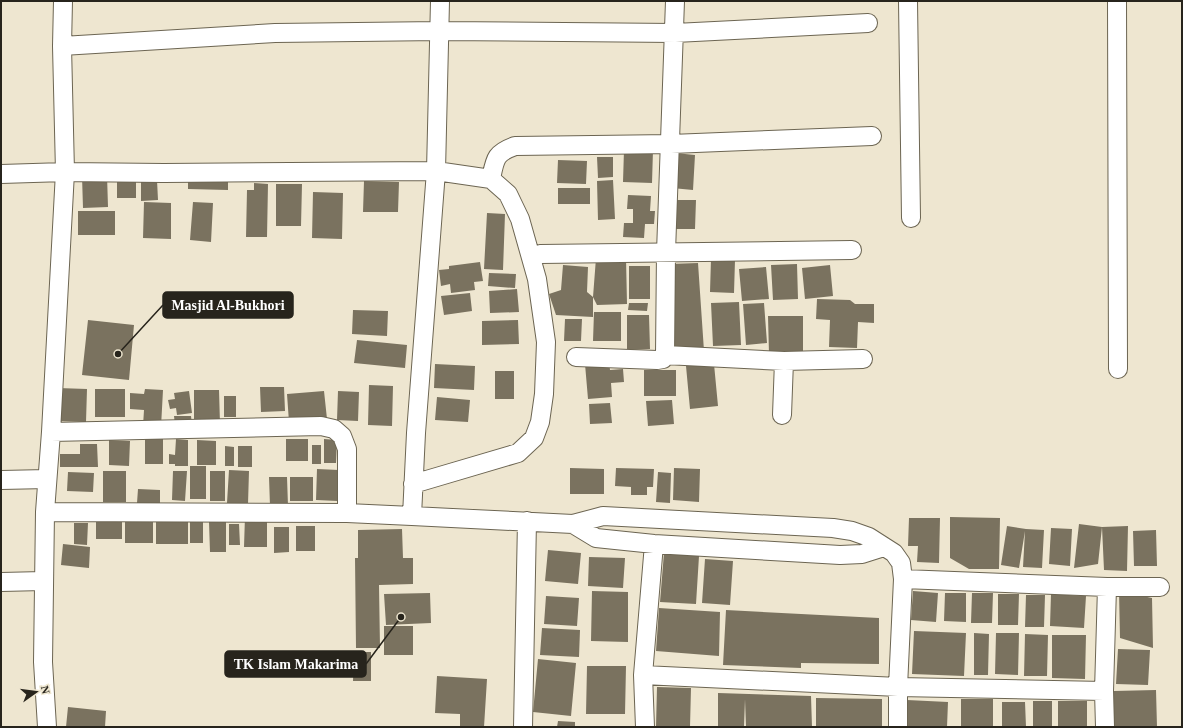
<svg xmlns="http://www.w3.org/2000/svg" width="1183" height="728" font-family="'Times New Roman',serif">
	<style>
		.building { fill: #7a725f }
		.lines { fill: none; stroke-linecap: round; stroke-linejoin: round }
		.street-casing { stroke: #6c6552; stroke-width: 20 }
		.street { stroke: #fff; stroke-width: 18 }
		.leader { fill: none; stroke: #27241c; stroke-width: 1.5 }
		.callout-dot { fill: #27241c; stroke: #eee6d0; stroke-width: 1.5 }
		.callout { fill: #27241c; stroke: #27241c; stroke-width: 1.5 }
		.callout-label { font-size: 14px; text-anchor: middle; font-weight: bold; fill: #fff }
	</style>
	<rect width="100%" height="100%" fill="#eee6d0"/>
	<!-- building -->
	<path class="building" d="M624 150H653L652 183 623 182Z
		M675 153 695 155 693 190 672 188Z
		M597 157H613V177L598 178Z
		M558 160 587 161 586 184 557 183Z
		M117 174H136V198H117Z
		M188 174 228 175V190L188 189Z
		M107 175 108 207 83 208 82 176Z
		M141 180H157L158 200 141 201Z
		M613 180 615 219 598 220 597 181Z
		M364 181 399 182 398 212H363Z
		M254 183 268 184 267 237H246L247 190H254Z
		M276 184H302L301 226H276Z
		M558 188H590V204H558Z
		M313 192 343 193 342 239 312 238Z
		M628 195 651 196 650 211H655L654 224H645L644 238 623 237 624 223H633V209H627Z
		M675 200H696L695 229H674Z
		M144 202 171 203V239L143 238Z
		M193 202 213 203 211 242 190 240Z
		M78 211H115V235H78Z
		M487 213 505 214 503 270 484 269Z
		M596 258H626L627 304 597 305 593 297V317L556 315 549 294 561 290 563 265 588 267 587 292 593 297Z
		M711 259 735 260 734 293 710 292Z
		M480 262 483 281 474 282 475 290 451 293 450 284 441 286 439 270 449 269V266Z
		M698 263 704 351 675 352 669 264Z
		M797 264 798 299 773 300 771 265Z
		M830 265 833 296 805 299 802 268Z
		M629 266H650V299H629Z
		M766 267 769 299 742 301 739 269Z
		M489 273 516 274 515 288 488 286Z
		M517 289 519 312 490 313 489 291Z
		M470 293 472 311 444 315 441 296Z
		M817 299 850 300 855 304H874V323L858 322 857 348 829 347 830 320 816 319Z
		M739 302 741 345 713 346 711 303Z
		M629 303H648L647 311 628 310Z
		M764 303 767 343 746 345 743 304Z
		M353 310 388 311 387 336 352 334Z
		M594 312H621V341H593Z
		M627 315H649L650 349 627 350Z
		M768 316H803V354H769Z
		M565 319H582L581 341H564Z
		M88 320 134 325 129 380 82 375Z
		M518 320 519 344 482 345V321Z
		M357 340 407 345 405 368 354 363Z
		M609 361 610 370 623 369 624 382 611 383 612 397 588 399 585 364Z
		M435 364 475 366 474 390 434 388Z
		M714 364 718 406 690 409 686 366Z
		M644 370H676V396H644Z
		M495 371H514V399H495Z
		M369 385 393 386 392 426 368 425Z
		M260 387H284L285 411 261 412Z
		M58 388 87 389 86 422 57 421Z
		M95 389H125V417H95Z
		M145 389 163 390 161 427 143 426 144 410 130 409V393L144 394Z
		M194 390H219L220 424H194Z
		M189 391 192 413 177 415 176 408 170 409 168 400 175 399 174 393Z
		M324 391 327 419 289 422 287 394Z
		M338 391 359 392 358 421 337 420Z
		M224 396H236V417H224Z
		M437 397 470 400 468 422 435 420Z
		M672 400 674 424 648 426 646 401Z
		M610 403 612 423 590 424 589 404Z
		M174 416H191L192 424 175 425Z
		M145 438H163V464H145Z
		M176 439 188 440V466H175V464H169V454L175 455Z
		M286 439H308V461H286Z
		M324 439 337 440 336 463H324Z
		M109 440 130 441 129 466 109 465Z
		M197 440 216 441V465H197Z
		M80 444H97L98 467H60V454H80Z
		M312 445H321V464H312Z
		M225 446 234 447V466H225Z
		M238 446H252V467H238Z
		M190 466H206V499H190Z
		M570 468 604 469V494H570Z
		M616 468 654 469 653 487H647V495H631V487L615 486Z
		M674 468 700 469 699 502 673 500Z
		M317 469 339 470 338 501 316 500Z
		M229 470 249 471 248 504 227 503Z
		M103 471H126V502H103Z
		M173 471H187L185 501 172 500Z
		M210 471H225V501H210Z
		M68 472 94 473 93 492 67 491Z
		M658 472 671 473 670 503 656 502Z
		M269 477H287L288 506H270Z
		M290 477H313V501H290Z
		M138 489 160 490V504L137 503Z
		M96 516H122V539H96Z
		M125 516H153V543H125Z
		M245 516 267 517V547H244Z
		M190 517 203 518V543H190Z
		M950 517 1000 518 999 569H969L950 558Z
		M909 518H940L939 563 917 562 918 546H908Z
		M156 519H188V544H156Z
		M209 522H226V552H210Z
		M74 523H88L87 545 74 544Z
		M229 524H239L240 545H229Z
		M1079 524 1102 527 1128 526 1127 571 1104 570 1102 527 1098 564 1074 568Z
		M296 526H315V551H296Z
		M1007 526 1026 529 1044 530 1042 568 1023 567 1025 531 1019 568 1001 565Z
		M274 527H289V552L274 553Z
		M1051 528 1072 529 1070 566 1049 564Z
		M402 529 403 558H413V584L379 585 380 648H356L355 558H358V530Z
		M1156 530 1157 566H1134L1133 531Z
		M63 544 90 547 89 568 61 565Z
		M548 550 581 553 578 584 545 581Z
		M664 553 699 556 696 604 660 602Z
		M589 557 625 558 623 588 588 586Z
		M705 559 733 561 730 605 702 603Z
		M592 591 628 592V642L591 641Z
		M913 591 938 593 936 622 911 620Z
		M1119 591 1152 598 1153 648 1120 638Z
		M430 593 431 623 386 625 384 594Z
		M945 593H966V622L944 621Z
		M972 593H993L992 623H971Z
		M998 594H1019L1018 625H998Z
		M1051 594 1086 596 1084 628 1050 626Z
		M1026 595H1045L1044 627H1025Z
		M546 596 579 598 577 626 544 624Z
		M659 608 720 612 719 656 656 651Z
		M726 610 879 618V664L801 663V668L723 665Z
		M384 626H413V655H384Z
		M542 628 580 630 579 657 540 655Z
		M914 631 966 633 964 676 912 674Z
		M974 633 989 634 988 675H974Z
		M996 633H1019L1018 675 995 674Z
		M1025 634 1048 635 1047 676H1024Z
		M1052 635H1086L1085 679 1052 678Z
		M1118 649 1150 650 1148 685 1116 684Z
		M354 652H371V681H353Z
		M538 659 576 663 571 716 533 712Z
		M587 666H626L625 714H586Z
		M437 676 487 679 484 727H460V714L435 713Z
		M657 687 691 688 690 727H656Z
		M1156 690 1157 727H1114V691Z
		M718 693 811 696 812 727H746L745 699 744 727H718Z
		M816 698 882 699V727H816Z
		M961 699H993V727H961Z
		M907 700 948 702 947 727H905Z
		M1033 701H1052V727H1033Z
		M1058 701H1087V727H1058Z
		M1002 702H1025L1026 727H1002Z
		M68 707 106 711 105 727H66Z
		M558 721 575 722V727H557Z"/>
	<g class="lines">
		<defs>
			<path id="street" d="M908 1 911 218
				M1117 1 1118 369
				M62 46 275 33 439 31 675 33 868 23
				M1 174 65 172 164 173 436 171 491 179 508 194 520 219 537 279 546 342 544 394 540 422 534 438 518 453 413 484
				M491 179C495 159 495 153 515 146L671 144 872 136
				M540 254 852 250
				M665 355 784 361 863 359
				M576 357 657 360 663 359 665 355 666 252 675 1
				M782 415 784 361
				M51 432 321 426 334 429 342 436 347 449V513
				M1 480 47 479
				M45 512 347 513 412 516 416 433 436 171 440 1
				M412 516 573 524 603 516 833 528 852 531 869 537 894 553 901 563 903 579 898 687V727
				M573 524 596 538 654 544 840 555 862 554 884 547
				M903 579 1107 587H1160
				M1 582 43 581
				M643 675 898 687 1104 691
				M47 727 43 662 45 512 51 432 65 172 62 46 63 1
				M523 727 527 521
				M645 727 643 675 654 544
				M1105 727 1104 691 1107 587"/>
		</defs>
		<!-- street casing -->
		<use href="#street" class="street-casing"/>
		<!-- street -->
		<use href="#street" class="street"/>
	</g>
	<!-- callouts -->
	<path class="leader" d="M118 354L163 305M401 617L366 664"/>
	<g class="callout-dot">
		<circle cx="118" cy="354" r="4"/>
		<circle cx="401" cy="617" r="4"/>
	</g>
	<g class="callout">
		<rect x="163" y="292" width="130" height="26" rx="4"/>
		<rect x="225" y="651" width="141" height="26" rx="4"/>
	</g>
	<g class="callout-label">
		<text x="228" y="310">Masjid Al-Bukhori</text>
		<text x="296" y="669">TK Islam Makarima</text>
	</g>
	<!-- border -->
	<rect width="1183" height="728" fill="none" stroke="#27241c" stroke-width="4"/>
	<!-- north arrow -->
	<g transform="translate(36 692) rotate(76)" stroke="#eee6d0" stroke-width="3" paint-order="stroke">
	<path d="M0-3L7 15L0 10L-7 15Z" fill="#27241c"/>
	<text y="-6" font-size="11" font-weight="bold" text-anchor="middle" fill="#27241c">N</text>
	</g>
</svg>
